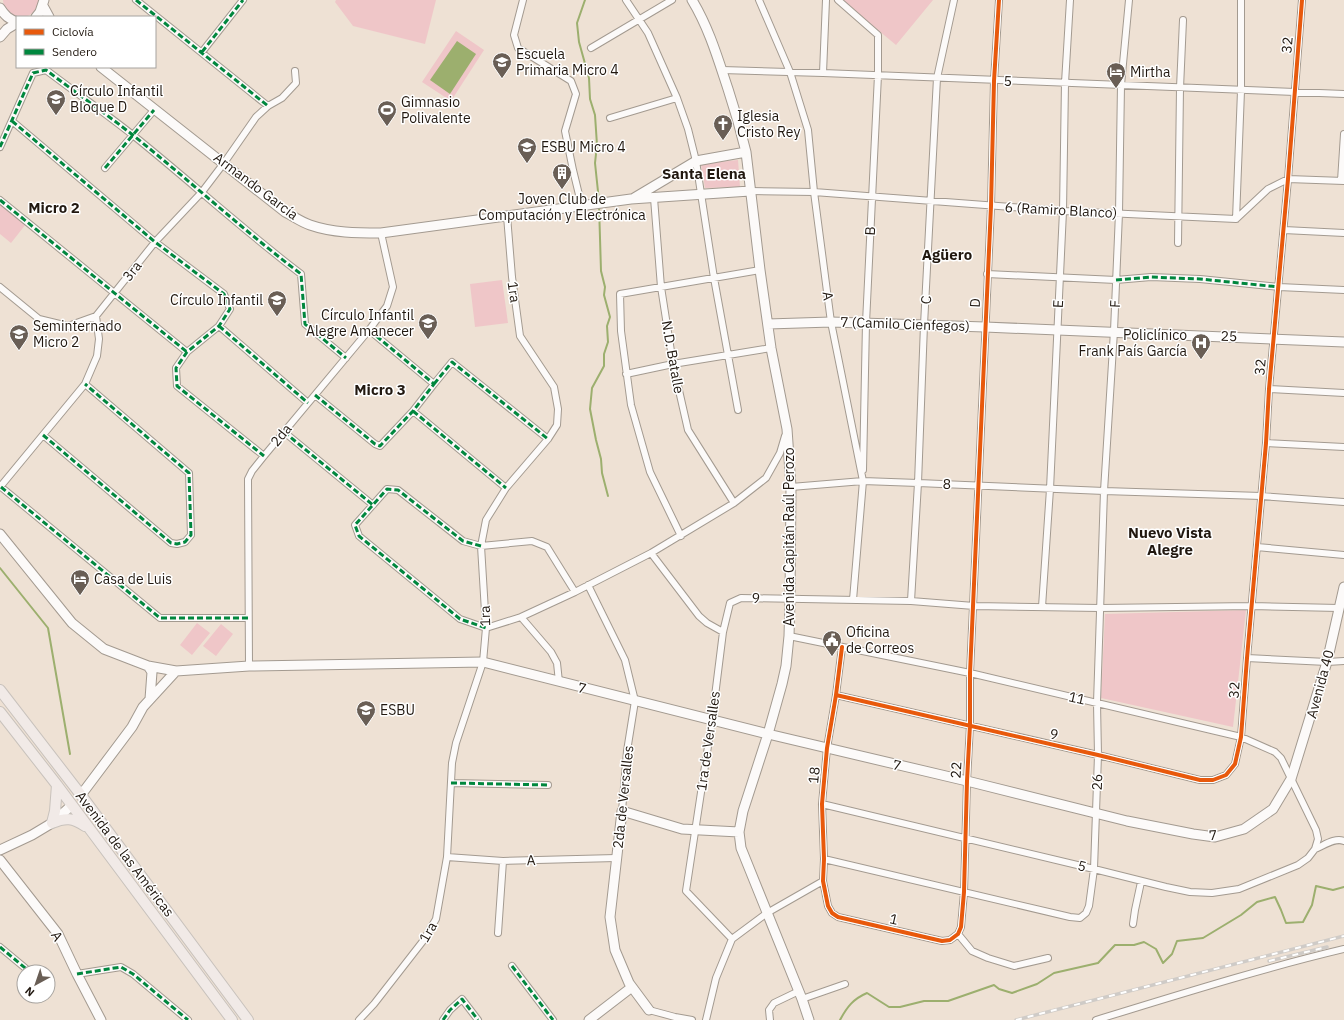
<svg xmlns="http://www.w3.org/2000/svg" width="1344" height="1020" font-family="'IBM Plex Sans',sans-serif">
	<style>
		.green { fill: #efc6c8 }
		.water { fill: #9caf6e }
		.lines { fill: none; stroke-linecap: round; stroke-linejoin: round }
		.stream { stroke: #9caf6e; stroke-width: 2 }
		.street-casing { stroke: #a39a90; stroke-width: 8 }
		.secondary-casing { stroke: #a39a90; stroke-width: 11 }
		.primary-casing { stroke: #c8c2bc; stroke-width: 12 }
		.street { stroke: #fcfaf9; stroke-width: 6 }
		.secondary { stroke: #fcfaf9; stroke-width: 9 }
		.primary { stroke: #f1eae7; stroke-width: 10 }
		.rail-casing { stroke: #cfcbc7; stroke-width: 3.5 }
		.rail { stroke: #fff; stroke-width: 2; stroke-dasharray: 6; stroke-linecap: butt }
		.quiet { stroke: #00873e; stroke-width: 3; stroke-dasharray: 6 3; stroke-linecap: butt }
		.cycleway-casing { stroke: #fff; stroke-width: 6 }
		.cycleway { stroke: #e8590c; stroke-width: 4 }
		.labels { text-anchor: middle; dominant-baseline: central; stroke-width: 3; stroke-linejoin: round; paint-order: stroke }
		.street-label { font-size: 14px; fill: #211810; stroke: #fff }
		.poi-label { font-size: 14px; fill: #211810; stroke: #fff; text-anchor: start }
		.neighbourhood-label { font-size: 15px; font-weight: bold; fill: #211810; stroke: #fff }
	</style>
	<rect width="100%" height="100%" fill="#eee1d4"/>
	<!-- green -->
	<path class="green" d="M3 0H39C35 25 4 21 3 0Z
		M336 0H436L425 44 353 26 335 2Z
		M842 0H933L896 45Z
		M456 31 484 50 451 101 422 82Z
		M738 160 740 187 705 188 701 164Z
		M0 202 26 224 11 243 0 234Z
		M502 280 508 323 475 327 470 284Z
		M1246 610 1233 727 1101 698 1105 614Z
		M197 623 210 633 192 655 180 645Z
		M221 624 233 634 216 656 203 646Z"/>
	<!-- water -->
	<path class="water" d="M457 41 476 54 450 94 430 80Z"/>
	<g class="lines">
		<!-- stream -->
		<path class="stream" d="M585 0 577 23 579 42 589 78 590 99 595 115 597 145 595 163 599 201
			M599 205 601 271 605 287 604 295 610 317 607 326 608 342 604 354V366L592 388 590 409 596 440 601 459 602 473 608 496
			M0 568 48 628 70 754
			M840 1020C847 1007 853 999 867 993L889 1007H900L924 1001H948L994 985 999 989 1012 993 1037 984 1054 973 1098 963 1115 945H1134L1144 942 1156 949 1163 963 1172 954 1177 941 1203 938 1241 915 1257 902 1275 897 1281 910 1286 923 1303 922 1312 905 1316 886 1333 890 1344 887"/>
		<defs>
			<path id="street" d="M136 0 268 106
				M523 0 514 35 518 48 571 81 576 94 565 131 573 170 582 207
				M626 0 648 33 677 98 688 129 696 161 714 278 738 410
				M759 0 790 72 808 130 814 192 831 322 863 481 853 600
				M838 0 878 35V75L866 323 863 470
				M591 48 672 0
				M202 52 243 0
				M722 70 823 73 1344 94
				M823 73 826 0
				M610 118 677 98
				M12 121 155 242 224 294 230 309 219 326 187 352 176 368 177 386 264 456
				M0 147 33 73 46 70C75 92 105 113 134 136 190 181 243 230 301 274L305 324 346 358
				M105 168 154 110
				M1341 181 1344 134
				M750 191 814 192 1063 211 1236 219 1268 189 1288 179 1344 181
				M654 198 661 287 673 364 688 430 734 503
				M0 200 187 352
				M1236 219 1241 91V0
				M1284 230 1344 233
				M1178 243 1180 88 1183 20
				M987 274 1116 280 1151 277 1200 279 1279 287 1344 290
				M0 287 39 319 68 326 96 316
				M219 326 308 403
				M626 374 673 364 771 348
				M434 384 452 362 548 439
				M1269 389 1344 393
				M315 395 375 444 380 446 413 411 434 384 369 330
				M413 411 506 488
				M284 432 373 505
				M43 435 171 543 177 544 185 542 191 535 189 473 85 384
				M1266 443 1344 447
				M0 487 85 384 97 356 99 339 96 316 155 242 202 192 224 163 256 117 268 106 282 98 296 83 295 71
				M1 487 160 618H248
				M791 487 863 481 918 483 1104 491 1261 496 1344 502
				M681 536 650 472 631 405 621 331 620 294 760 270
				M1257 547 1344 555
				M651 553 699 616 707 623 723 632
				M588 585 625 660 635 701 627 751 622 811
				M575 592 547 547 532 541 481 546 463 541 398 490 387 489 355 525 359 536 460 619 486 628 521 617 575 592 651 553 734 503 766 478 780 453 785 436
				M911 601 918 483 924 325 937 78 954 0
				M1042 607 1050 489 1063 211 1065 83 1070 0
				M521 617 551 652 557 663 559 682
				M789 636 970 673 1241 737 1275 752 1281 758 1316 830 1318 839 1315 849 1308 858 1298 865 1239 889 1212 893 1190 892 1166 887 1094 869 822 804
				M842 647 836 695 827 748 822 804 824 859 823 881 828 906 832 913 838 917 942 941 950 940 958 934 961 927 964 892 967 781 970 725V673L991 206 994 81 999 0
				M1247 658 1327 662 1344 661
				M249 666 248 479 252 471 264 456 369 330 387 306 393 287 381 233
				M836 695 1098 755 1200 780H1213L1226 775 1235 764 1241 737 1247 658 1266 443 1269 389 1288 179 1302 0
				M451 783 548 785
				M1315 849C1323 846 1335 837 1344 841
				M447 857 503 861 616 858
				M824 859 1070 917 1080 918 1086 913 1089 906 1094 869 1098 755 1097 703 1104 491 1114 331 1119 213 1121 85 1129 0
				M1133 924 1135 910 1141 882
				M498 933 503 861
				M958 934 972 951 988 958 1014 966 1048 958
				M732 939 686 891 712 720 723 632 730 603 741 598 911 601 974 606 1100 608 1252 606 1339 608
				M0 947 30 972
				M512 966 553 1020
				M77 974 121 967 133 974 188 1020
				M802 999 845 984
				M649 1010 675 1017 692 1020
				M359 1020 374 1004 423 941 436 919 447 857 452 763 456 743 483 662 486 628 481 546 486 520 506 488 548 439 557 425 558 409 554 387 520 336 512 277 507 216
				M443 1020 450 1010 462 999 478 1020
				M706 1020 716 978 732 939 767 913 823 881
				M770 1020 769 1010 774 1003 799 991
				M1096 1020C1178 995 1260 969 1344 949"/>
			<path id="secondary" d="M692 0C709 28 718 59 728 89 735 110 741 131 746 152L760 270 771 348 787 429 791 487 790 600 789 636 786 666 782 684 768 734 743 811 739 832 741 848 802 999 809 1020
				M43 6 49 17
				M0 8C5 16 9 19 17 22
				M36 17 40 12 44 0
				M0 37 7 29 17 23
				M101 67 285 212C293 216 301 222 310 225 333 233 357 233 381 233L631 199 750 191
				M634 198 696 161 746 152
				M768 324 831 322 985 327 1344 342
				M0 534 72 623 104 649 148 666 176 671 249 666 483 662 768 734 967 781 1127 821 1193 834 1215 837 1244 829 1273 809 1291 779 1327 662 1344 587
				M148 666 152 672 150 699
				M81 795 132 727 143 707 176 671
				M0 850 32 835 52 823 72 805
				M0 860 58 934 77 974 101 1020
				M649 1010 629 983 615 950 610 917 622 811 682 829 739 832
				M589 1020 632 987"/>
			<path id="primary" d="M0 690 81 795 248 1020
				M0 712 57 785 232 1020
				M52 823C66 817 73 818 85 826
				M52 823 55 811 57 785"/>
		</defs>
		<!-- street casing -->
		<use href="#street" class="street-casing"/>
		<!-- secondary casing -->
		<use href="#secondary" class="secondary-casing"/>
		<!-- primary casing -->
		<use href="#primary" class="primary-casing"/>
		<!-- street -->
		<use href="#street" class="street"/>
		<!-- secondary -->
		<use href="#secondary" class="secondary"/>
		<!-- primary -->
		<use href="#primary" class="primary"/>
		<defs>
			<path id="rail" d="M1269 961 1327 947
				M1016 1020 1344 936"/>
		</defs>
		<!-- rail casing -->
		<use href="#rail" class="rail-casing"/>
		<!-- rail -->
		<use href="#rail" class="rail"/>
		<!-- quiet -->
		<path class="quiet" d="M136 0 268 106
			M202 52 243 0
			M12 121 155 242 224 294 230 309 219 326 187 352 176 368 177 386 264 456
			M0 147 33 73 46 70C75 92 105 113 134 136 190 181 243 230 301 274L305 324 346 358
			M105 168 154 110
			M0 200 187 352
			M1116 280 1151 277 1200 279 1279 287
			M219 326 308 403
			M434 384 452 362 548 439
			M315 395 375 444 380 446 413 411 434 384 369 330
			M413 411 506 488
			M284 432 373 505
			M43 435 171 543 177 544 185 542 191 535 189 473 85 384
			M1 487 160 618H248
			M481 546 463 541 398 490 387 489 355 525 359 536 460 619 486 628
			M451 783 548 785
			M0 947 30 972
			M512 966 553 1020
			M77 974 121 967 133 974 188 1020
			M443 1020 450 1010 462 999 478 1020"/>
		<defs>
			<path id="cycleway" d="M842 647 836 695 827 748 822 804 824 859 823 881 828 906 832 913 838 917 942 941 950 940 958 934 961 927 964 892 967 781 970 725V673L991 206 994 81 999 0
				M836 695 1098 755 1200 780H1213L1226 775 1235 764 1241 737 1247 658 1266 443 1269 389 1288 179 1302 0"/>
		</defs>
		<!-- cycleway casing -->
		<use href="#cycleway" class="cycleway-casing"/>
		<!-- cycleway -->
		<use href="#cycleway" class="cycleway"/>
	</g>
	<!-- icons -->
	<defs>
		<symbol id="school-pin" viewBox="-11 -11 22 30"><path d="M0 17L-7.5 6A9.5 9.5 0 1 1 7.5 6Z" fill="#695e55" stroke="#fff"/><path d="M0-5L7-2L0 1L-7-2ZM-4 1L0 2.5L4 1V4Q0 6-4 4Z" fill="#fff"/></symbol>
		<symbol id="hotel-pin" viewBox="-11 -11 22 30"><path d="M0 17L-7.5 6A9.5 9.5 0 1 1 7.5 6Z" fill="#695e55" stroke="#fff"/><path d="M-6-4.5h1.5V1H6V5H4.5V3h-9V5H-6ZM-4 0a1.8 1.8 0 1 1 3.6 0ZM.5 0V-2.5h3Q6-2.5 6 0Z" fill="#fff"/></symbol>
		<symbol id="stadium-pin" viewBox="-11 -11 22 30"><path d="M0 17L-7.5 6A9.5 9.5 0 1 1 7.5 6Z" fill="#695e55" stroke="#fff"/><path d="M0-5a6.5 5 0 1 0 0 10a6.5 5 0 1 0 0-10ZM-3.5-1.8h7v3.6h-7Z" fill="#fff"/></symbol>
		<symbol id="church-pin" viewBox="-11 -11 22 30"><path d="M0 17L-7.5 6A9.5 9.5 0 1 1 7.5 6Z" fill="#695e55" stroke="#fff"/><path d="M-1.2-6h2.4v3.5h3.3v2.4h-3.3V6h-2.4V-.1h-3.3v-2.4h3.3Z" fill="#fff"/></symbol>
		<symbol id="building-pin" viewBox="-11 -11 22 30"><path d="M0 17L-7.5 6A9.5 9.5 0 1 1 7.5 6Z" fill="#695e55" stroke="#fff"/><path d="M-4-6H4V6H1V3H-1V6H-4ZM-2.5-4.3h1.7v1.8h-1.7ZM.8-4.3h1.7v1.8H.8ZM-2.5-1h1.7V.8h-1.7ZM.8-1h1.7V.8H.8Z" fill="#fff"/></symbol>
		<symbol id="hospital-pin" viewBox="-11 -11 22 30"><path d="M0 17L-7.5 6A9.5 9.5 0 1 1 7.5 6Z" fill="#695e55" stroke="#fff"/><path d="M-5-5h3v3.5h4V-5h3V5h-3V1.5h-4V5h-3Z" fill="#fff"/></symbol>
		<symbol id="civic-pin" viewBox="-11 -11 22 30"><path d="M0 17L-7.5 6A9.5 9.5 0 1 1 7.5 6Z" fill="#695e55" stroke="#fff"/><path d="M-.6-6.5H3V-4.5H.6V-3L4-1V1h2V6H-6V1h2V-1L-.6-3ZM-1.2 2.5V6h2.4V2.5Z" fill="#fff"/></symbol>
	</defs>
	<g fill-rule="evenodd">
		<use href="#school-pin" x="491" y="51" width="22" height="30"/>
		<use href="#hotel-pin" x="1105" y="61" width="22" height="30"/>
		<use href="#school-pin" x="45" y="88" width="22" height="30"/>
		<use href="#stadium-pin" x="376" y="99" width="22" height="30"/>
		<use href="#church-pin" x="712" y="113" width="22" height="30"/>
		<use href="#school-pin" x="516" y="136" width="22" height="30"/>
		<use href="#building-pin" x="551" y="162" width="22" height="30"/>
		<use href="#school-pin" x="266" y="289" width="22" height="30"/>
		<use href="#school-pin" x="417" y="312" width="22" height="30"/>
		<use href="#school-pin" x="8" y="323" width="22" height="30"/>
		<use href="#hospital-pin" x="1190" y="332" width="22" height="30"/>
		<use href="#hotel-pin" x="69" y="568" width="22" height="30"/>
		<use href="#civic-pin" x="821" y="629" width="22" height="30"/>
		<use href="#school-pin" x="355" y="699" width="22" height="30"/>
	</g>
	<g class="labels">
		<!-- street labels -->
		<g class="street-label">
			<text transform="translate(1287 45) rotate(-85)">32</text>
			<text transform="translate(1008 81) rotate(2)">5</text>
			<text transform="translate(256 186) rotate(37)">Armando García</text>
			<text transform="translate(1061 210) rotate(3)">6 (Ramiro Blanco)</text>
			<text transform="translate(870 231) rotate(-87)">B</text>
			<text transform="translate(132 271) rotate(-52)">3ra</text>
			<text transform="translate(514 292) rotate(82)">1ra</text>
			<text transform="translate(828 296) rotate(82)">A</text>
			<text transform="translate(926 300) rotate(-87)">C</text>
			<text transform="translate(975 303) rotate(-88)">D</text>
			<text transform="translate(1058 304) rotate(-87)">E</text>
			<text transform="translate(1115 304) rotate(-88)">F</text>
			<text transform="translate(905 324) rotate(2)">7 (Camilo Cienfegos)</text>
			<text transform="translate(1229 336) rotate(2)">25</text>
			<text transform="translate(673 357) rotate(80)">N.D. Batalle</text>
			<text transform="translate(1260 367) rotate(-85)">32</text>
			<text transform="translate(281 435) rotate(-51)">2da</text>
			<text transform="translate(947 484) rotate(2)">8</text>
			<text transform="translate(789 537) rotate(-90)">Avenida Capitán Raúl Perozo</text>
			<text transform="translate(756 598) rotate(2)">9</text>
			<text transform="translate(485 616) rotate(-92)">1ra</text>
			<text transform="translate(1320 684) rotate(-75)">Avenida 40</text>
			<text transform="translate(582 688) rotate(14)">7</text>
			<text transform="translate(1234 690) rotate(-86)">32</text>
			<text transform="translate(1077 698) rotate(13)">11</text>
			<text transform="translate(1054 734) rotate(13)">9</text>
			<text transform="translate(708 741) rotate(-82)">1ra de Versalles</text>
			<text transform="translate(897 765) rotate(13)">7</text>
			<text transform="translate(956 770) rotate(-87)">22</text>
			<text transform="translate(814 775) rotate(-84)">18</text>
			<text transform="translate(1097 782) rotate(-88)">26</text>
			<text transform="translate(623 797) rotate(-84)">2da de Versalles</text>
			<text transform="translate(1213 835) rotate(-3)">7</text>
			<text transform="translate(125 854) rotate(53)">Avenida de las Américas</text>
			<text transform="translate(531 860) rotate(-2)">A</text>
			<text transform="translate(1082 866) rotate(14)">5</text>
			<text transform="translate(894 919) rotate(13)">1</text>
			<text transform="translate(428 932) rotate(-60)">1ra</text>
			<text transform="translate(57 936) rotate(59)">A</text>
		</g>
		<!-- poi labels -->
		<g class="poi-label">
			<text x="516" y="54">Escuela<tspan x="516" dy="16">Primaria Micro 4</tspan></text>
			<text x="1130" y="72">Mirtha</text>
			<text x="70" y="91">Círculo Infantil<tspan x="70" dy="16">Bloque D</tspan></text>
			<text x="401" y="102">Gimnasio<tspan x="401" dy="16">Polivalente</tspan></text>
			<text x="737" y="116">Iglesia<tspan x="737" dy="16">Cristo Rey</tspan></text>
			<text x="541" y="147">ESBU Micro 4</text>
			<text x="562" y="199" text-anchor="middle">Joven Club de<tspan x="562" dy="16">Computación y Electrónica</tspan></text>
			<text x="263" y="300" text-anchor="end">Círculo Infantil</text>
			<text x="414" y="315" text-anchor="end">Círculo Infantil<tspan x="414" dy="16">Alegre Amanecer</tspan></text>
			<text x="33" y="326">Seminternado<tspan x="33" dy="16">Micro 2</tspan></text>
			<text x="1187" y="335" text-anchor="end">Policlínico<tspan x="1187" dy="16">Frank País García</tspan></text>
			<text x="94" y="579">Casa de Luis</text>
			<text x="846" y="632">Oficina<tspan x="846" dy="16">de Correos</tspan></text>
			<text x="380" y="710">ESBU</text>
		</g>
		<!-- neighbourhood labels -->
		<g class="neighbourhood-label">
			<text x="704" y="173">Santa Elena</text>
			<text x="54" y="207">Micro 2</text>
			<text x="947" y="254">Agüero</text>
			<text x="380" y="389">Micro 3</text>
			<text x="1170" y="532">Nuevo Vista<tspan x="1170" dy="17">Alegre</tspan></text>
		</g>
	</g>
	<!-- legend -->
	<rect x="16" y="16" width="140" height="52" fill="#ffffff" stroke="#a6a39f"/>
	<rect x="24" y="29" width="20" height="6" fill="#e8590c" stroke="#a6a39f"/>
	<text x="52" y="36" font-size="12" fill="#211810">Ciclovía</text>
	<rect x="24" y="49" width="20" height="6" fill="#00873e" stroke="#a6a39f"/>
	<text x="52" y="56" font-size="12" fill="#211810">Sendero</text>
	<!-- north arrow -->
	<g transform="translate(36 984) rotate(220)"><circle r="19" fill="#ffffff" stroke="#a6a39f"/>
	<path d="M0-3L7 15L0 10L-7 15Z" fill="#695e55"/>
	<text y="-6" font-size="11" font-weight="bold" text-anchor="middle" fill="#211810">N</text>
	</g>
</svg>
